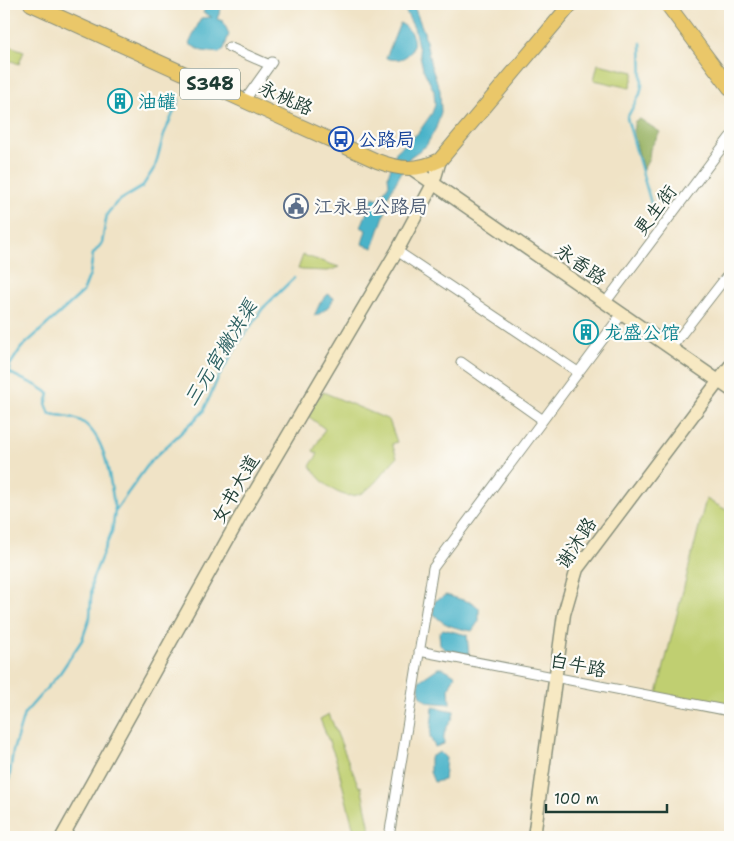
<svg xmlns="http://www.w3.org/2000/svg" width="734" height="841" font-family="'Shantell Sans','LXGW WenKai TC',sans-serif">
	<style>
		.green { fill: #c0cf71; stroke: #708652 }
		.forest { fill: #98b263; stroke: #5c784c }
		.water { fill: #4ab3c9; stroke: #34787e }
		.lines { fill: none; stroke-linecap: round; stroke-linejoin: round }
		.stream { stroke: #4ab3c9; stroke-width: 2.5 }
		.street-casing { stroke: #88907d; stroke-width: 11 }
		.secondary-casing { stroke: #88907d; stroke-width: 15 }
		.primary-casing { stroke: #88907d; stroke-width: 16 }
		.street { stroke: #fff; stroke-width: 9 }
		.secondary { stroke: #f7e9c3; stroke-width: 12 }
		.primary { stroke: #eac769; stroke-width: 14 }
		.labels { text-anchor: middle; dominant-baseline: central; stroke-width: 4.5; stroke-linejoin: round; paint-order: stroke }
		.shield { fill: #fdfcf7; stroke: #62766e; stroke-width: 1 }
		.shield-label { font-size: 18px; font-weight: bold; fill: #1f3d34 }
		.street-label { font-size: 19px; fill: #1f3d34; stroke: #fdfcf7 }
		.culture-label { font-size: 19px; fill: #0d838f; stroke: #fdfcf7; text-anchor: start }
		.transit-label { font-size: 19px; fill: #164399; stroke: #fdfcf7; text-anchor: start }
		.service-label { font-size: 19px; fill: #4e5e75; stroke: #fdfcf7; text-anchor: start }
		.water-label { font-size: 20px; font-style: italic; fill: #2c6061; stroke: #fdfcf7 }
	</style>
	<rect width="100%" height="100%" fill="#fdfcf7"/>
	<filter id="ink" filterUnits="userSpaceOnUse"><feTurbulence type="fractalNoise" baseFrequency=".02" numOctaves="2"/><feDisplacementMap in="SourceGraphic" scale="10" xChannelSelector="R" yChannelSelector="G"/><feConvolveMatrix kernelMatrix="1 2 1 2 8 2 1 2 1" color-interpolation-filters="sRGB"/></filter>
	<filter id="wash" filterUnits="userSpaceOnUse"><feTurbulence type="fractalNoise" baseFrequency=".0096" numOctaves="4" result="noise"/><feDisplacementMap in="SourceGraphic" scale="20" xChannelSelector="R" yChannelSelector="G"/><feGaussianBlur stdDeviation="1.12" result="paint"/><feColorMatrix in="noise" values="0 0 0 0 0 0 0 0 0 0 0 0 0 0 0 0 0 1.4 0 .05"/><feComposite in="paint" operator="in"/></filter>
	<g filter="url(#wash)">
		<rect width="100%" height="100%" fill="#f0e3c6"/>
		<!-- green -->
		<path class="green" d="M4 44 24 51 19 64 4 58Z
			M598 64 634 72 630 88 594 80Z
			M303 255 339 267 328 271 302 270 298 269Z
			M323 392 389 420 397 442 392 444 397 457C386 468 377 483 365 491 344 506 321 482 310 466L318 454 313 451 325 429 308 416 318 395 321 396Z
			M706 499 730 512V713L657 694Z
			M329 714 359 787 361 786 370 829 354 831 336 759 320 719Z"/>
		<!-- forest -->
		<path class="forest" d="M640 119 660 132 650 149 649 159 643 170 633 131 635 121Z"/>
		<!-- water -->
		<path class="water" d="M207 4H223L217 19 223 21 229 34 224 49 219 53 202 51 189 44 201 18 212 17 203 13Z
			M402 4H413L424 32 431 66 440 90 441 112 436 128 426 146 410 157 386 200 389 201 373 248 362 244 366 230 361 227 373 197 379 199 389 184 388 176 396 152 418 133 432 113 435 105 434 91 423 69 414 28Z
			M400 23C425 36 412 67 386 58Z
			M328 294 334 298C331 305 322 314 314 316L320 303Z
			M446 595 473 603 479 608V621L472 631C456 628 443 626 433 613L435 601Z
			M443 629 467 635 469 655 444 649 440 644 439 633Z
			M438 668H443L455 675 449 688 450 704C430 702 418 706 419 681Z
			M433 707 454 711C453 726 442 724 444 744L435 747 430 737Z
			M440 752 446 758 444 780 434 782 430 772V757Z"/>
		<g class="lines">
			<!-- stream -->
			<path class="stream" d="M641 43 642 85 640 94 627 118 652 207
				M115 511C110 482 108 438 81 421 72 416 60 415 50 414L46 404 49 394C36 382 24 382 9 372L10 365 21 348 83 292 90 274 93 254 102 243 107 214 117 202 142 187 155 167 164 134 179 100
				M4 816 13 751 24 714 60 673 82 640 90 617 92 580 112 531 115 511 150 462 203 412 218 378 238 344 263 308 294 278"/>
		</g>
	</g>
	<g filter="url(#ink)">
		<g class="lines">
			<defs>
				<path id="street" d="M229 47 270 65
					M245 100 272 62
					M397 251 578 372
					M605 303 730 137
					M671 348 730 272
					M461 362 543 420
					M419 651 730 711
					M389 837 433 568 621 315"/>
				<path id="secondary" d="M411 168 730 389
					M62 837 240 517 397 251 433 184 440 160
					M534 837 564 614 577 569 730 366"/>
				<path id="primary" d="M31 4 377 161C401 170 417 171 440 160L571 4
					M667 4 730 88"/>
			</defs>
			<!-- street casing -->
			<use href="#street" class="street-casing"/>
			<!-- secondary casing -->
			<use href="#secondary" class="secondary-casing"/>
			<!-- primary casing -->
			<use href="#primary" class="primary-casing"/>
			<!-- street -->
			<use href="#street" class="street"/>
			<!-- secondary -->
			<use href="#secondary" class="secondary"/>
			<!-- primary -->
			<use href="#primary" class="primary"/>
		</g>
	</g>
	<!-- icons -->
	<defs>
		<symbol id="building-ring" viewBox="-11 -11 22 22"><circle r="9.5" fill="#fdfcf7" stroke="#0f9aa8" stroke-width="1.5"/><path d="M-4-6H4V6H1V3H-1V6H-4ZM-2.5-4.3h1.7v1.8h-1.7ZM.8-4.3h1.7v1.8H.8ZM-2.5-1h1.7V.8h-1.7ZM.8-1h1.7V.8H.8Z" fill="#0f9aa8"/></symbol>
		<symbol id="bus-ring" viewBox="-11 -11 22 22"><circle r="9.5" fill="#fdfcf7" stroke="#1a4fb4" stroke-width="1.5"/><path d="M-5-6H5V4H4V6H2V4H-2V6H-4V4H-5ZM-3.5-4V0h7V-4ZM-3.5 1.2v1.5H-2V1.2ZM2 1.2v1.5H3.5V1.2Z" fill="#1a4fb4"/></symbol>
		<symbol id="civic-ring" viewBox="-11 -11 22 22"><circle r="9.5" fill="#fdfcf7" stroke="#5c6f8a" stroke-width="1.5"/><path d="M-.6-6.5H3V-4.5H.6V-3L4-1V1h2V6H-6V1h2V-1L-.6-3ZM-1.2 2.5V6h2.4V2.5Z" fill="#5c6f8a"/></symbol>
	</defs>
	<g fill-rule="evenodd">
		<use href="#building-ring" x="106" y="87" width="28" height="28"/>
		<use href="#bus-ring" x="327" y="125" width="28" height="28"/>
		<use href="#civic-ring" x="282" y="192" width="28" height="28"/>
		<use href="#building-ring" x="572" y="318" width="28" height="28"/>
	</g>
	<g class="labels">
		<!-- shield labels -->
		<rect class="shield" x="180" y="68.5" width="60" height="31" rx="4"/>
		<g class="shield-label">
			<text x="210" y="84">S348</text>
		</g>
		<!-- street labels -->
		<g class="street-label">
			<text transform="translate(286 98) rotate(24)">永桃路</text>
			<text transform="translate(655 210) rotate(-53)">更生街</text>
			<text transform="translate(581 264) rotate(35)">永香路</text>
			<text transform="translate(235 489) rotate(-60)">女书大道</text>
			<text transform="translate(576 543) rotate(-57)">谢沐路</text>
			<text transform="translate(578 665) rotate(11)">白牛路</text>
		</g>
		<!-- culture labels -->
		<g class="culture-label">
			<text x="138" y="101">油罐</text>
			<text x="604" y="332">龙盛公馆</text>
		</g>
		<!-- transit labels -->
		<g class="transit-label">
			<text x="358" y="139">公路局</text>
		</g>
		<!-- service labels -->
		<g class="service-label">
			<text x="314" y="206">江永县公路局</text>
		</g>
		<!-- water labels -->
		<g class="water-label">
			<text transform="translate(220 353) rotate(-58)">三元宫撇洪渠</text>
		</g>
	</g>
	<!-- margin -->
	<rect width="734" height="841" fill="none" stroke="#fdfcf7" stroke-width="20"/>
	<!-- scale -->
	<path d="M546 804v8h121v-8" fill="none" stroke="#1f3d34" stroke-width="2.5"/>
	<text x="554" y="804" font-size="15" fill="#1f3d34" stroke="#fdfcf7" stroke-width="4" paint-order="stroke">100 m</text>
</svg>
